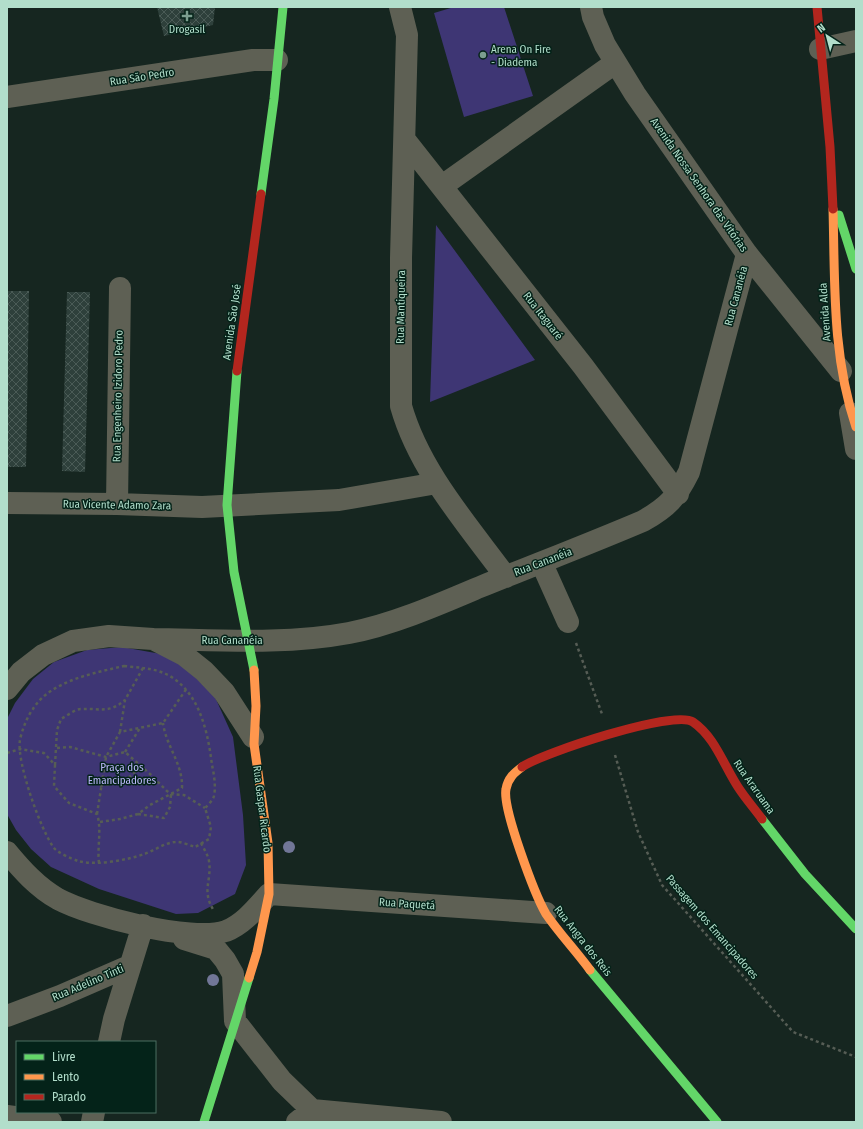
<svg xmlns="http://www.w3.org/2000/svg" width="863" height="1129" font-family="'Fira Sans Condensed',sans-serif">
	<style>
		.park { fill: #3e3674 }
		.building { fill: url(#building-cross-hatch) }
		.lines { fill: none; stroke-linecap: round; stroke-linejoin: round }
		.path { stroke: #565d55; stroke-width: 2.5; stroke-dasharray: 3 3; stroke-linecap: butt }
		.street { stroke: #5e6054; stroke-width: 22 }
		.fast { stroke: #63d668; stroke-width: 9 }
		.slow { stroke: #ff974d; stroke-width: 9 }
		.jam { stroke: #b3261e; stroke-width: 9 }
		.tree { fill: #717697 }
		.poi-dot { fill: #7b9e8f; stroke: #042319; stroke-width: 1.5 }
		.labels { text-anchor: middle; dominant-baseline: central; stroke-width: 3; stroke-linejoin: round; paint-order: stroke }
		.poi-label { font-size: 11px; fill: #b2decb; stroke: #042319 }
		.street-label { font-size: 11px; fill: #b2decb; stroke: #042319 }
		.park-label { font-size: 11px; fill: #bbb7f9; stroke: #042319 }
	</style>
	<defs>
		<pattern id="building-cross-hatch" width="8" height="8" patternUnits="userSpaceOnUse"><rect width="8" height="8" fill="#2e403b"/><path d="M0 0l8 8M0 8l8-8" fill="none" stroke="#4a5b56"/></pattern>
	</defs>
	<rect width="100%" height="100%" fill="#162620"/>
	<!-- park -->
	<path class="park" d="M454 7H504L533 96 464 117 434 13Z
		M436 225 535 360 430 402Z
		M122 647 161 654 186 668 215 697 233 737 243 815 246 865 235 894 198 913 176 914 99 889 51 867 31 849 16 830 7 814V719L15 703 33 679 54 662 87 650Z"/>
	<!-- building -->
	<path class="building" d="M157 7H215L213 25 164 36Z
		M7 291H29L26 467H7Z
		M67 292H90L85 472 62 471Z"/>
	<g class="lines">
		<!-- path -->
		<path class="path" d="M576 643 602 714
			M124 666C142 668 158 668 173 678 201 697 208 734 212 765 214 774 216 787 214 796 213 800 208 805 205 808L211 827 209 839 195 847C189 845 180 841 175 842 164 843 154 851 144 854 128 860 95 866 78 861 72 859 58 853 54 848 41 831 16 761 20 740 22 730 27 717 33 709 50 681 94 673 124 666Z
			M120 732 125 700 143 668
			M57 748 70 747 106 757 125 752 150 774 167 791 171 794 184 795 205 808
			M125 752 140 728
			M7 753 20 749 44 753 55 765 54 786 69 803 97 814C102 829 97 847 99 863
			M615 755 638 832 662 885 793 1032 856 1057
			M55 765 57 730 61 719C67 716 75 709 81 709 100 708 109 714 125 700
			M100 786C119 782 129 782 140 765
			M97 814 106 757 120 732 163 723 187 688
			M138 814 164 818 170 807 171 794
			M100 822 120 819 138 814 150 805 182 788C183 764 166 746 163 723
			M201 843C204 849 208 855 209 861 212 882 201 890 214 911"/>
		<!-- street -->
		<path class="street" d="M400 7 407 35 401 258V406C419 470 467 524 506 577
			M591 7 593 17 605 45 635 94 747 254 841 371
			M820 49 856 41
			M7 97 253 60H277
			M405 140 583 366 678 494
			M442 186 615 63
			M850 413 856 449
			M7 503 117 504 202 507 339 500 437 483
			M117 504 120 288
			M542 564 568 622
			M153 639C218 640 285 645 349 633 392 625 440 604 480 587 534 565 589 544 643 521 668 507 676 498 689 472L747 254
			M7 689 21 672 43 655 73 641 109 636 153 639 184 655 204 671 224 692 253 737
			M7 852C22 870 37 887 58 899 90 916 192 943 226 931 244 924 257 907 269 894L546 913
			M184 939 216 949 225 960 233 974 235 1021 282 1081 312 1110 441 1122
			M7 1016 60 996 129 966
			M109 1042 114 1019 143 925
			M7 1116 51 1122
			M92 1122 94 1112
			M297 1122 312 1110"/>
		<!-- fast -->
		<path class="fast" d="M261 194 274 99 283 7
			M839 215 856 269
			M237 371 227 505 234 572 254 670
			M762 819 805 874 856 929
			M590 970 717 1122
			M204 1122 249 978"/>
		<!-- slow -->
		<path class="slow" d="M833 209C835 283 832 356 856 427
			M522 767C514 773 508 778 506 789 502 808 535 895 546 914 559 933 576 951 590 970
			M249 978 257 952 269 894 268 843 254 744 256 706 254 670"/>
		<!-- jam -->
		<path class="jam" d="M817 7 830 147 833 209
			M237 371 261 194
			M522 767C542 753 675 709 693 722 715 737 724 766 738 787 745 798 754 808 762 819"/>
	</g>
	<!-- trees -->
	<g class="tree">
		<circle cx="289" cy="847" r="6"/>
		<circle cx="213" cy="980" r="6"/>
	</g>
	<!-- markers -->
	<g class="poi-dot">
		<path d="M185 10h4v4h4v4h-4v4h-4v-4h-4v-4h4z"/>
		<circle cx="483" cy="55" r="4"/>
	</g>
	<g class="labels">
		<!-- poi labels -->
		<g class="poi-label">
			<text x="187" y="29">Drogasil</text>
			<text x="491" y="49" text-anchor="start">Arena On Fire<tspan x="491" dy="13">- Diadema</tspan></text>
		</g>
		<!-- street labels -->
		<g class="street-label">
			<text transform="translate(142 77) rotate(-9)">Rua São Pedro</text>
			<text transform="translate(699 185) rotate(55)">Avenida Nossa Senhora das Vitórias</text>
			<text transform="translate(736 296) rotate(-75)">Rua Cananéia</text>
			<text transform="translate(401 307) rotate(-89)">Rua Mantiqueira</text>
			<text transform="translate(825 312) rotate(-94)">Avenida Alda</text>
			<text transform="translate(543 316) rotate(52)">Rua Itaguaré</text>
			<text transform="translate(232 322) rotate(-82)">Avenida São José</text>
			<text transform="translate(118 396) rotate(-89)">Rua Engenheiro Izidoro Pedro</text>
			<text transform="translate(117 505) rotate(1)">Rua Vicente Adamo Zara</text>
			<text transform="translate(543 562) rotate(-21)">Rua Cananéia</text>
			<text x="232" y="640">Rua Cananéia</text>
			<text transform="translate(754 787) rotate(55)">Rua Araruama</text>
			<text transform="translate(262 809) rotate(83)">Rua Gaspar Ricardo</text>
			<text transform="translate(407 904) rotate(4)">Rua Paquetá</text>
			<text transform="translate(712 927) rotate(49)">Passagem dos Emancipadores</text>
			<text transform="translate(583 941) rotate(52)">Rua Angra dos Reis</text>
			<text transform="translate(88 983) rotate(-23)">Rua Adelino Tinti</text>
		</g>
		<!-- park labels -->
		<g class="park-label">
			<text x="122" y="767">Praça dos<tspan x="122" dy="13">Emancipadores</tspan></text>
		</g>
	</g>
	<!-- border -->
	<rect width="863" height="1129" fill="none" stroke="#b2decb" stroke-width="16"/>
	<!-- legend -->
	<rect x="16" y="1041" width="140" height="72" fill="#042319" stroke="#4a6e60"/>
	<rect x="24" y="1054" width="20" height="6" fill="#63d668" stroke="#4a6e60"/>
	<text x="52" y="1061" font-size="12" fill="#b2decb">Livre</text>
	<rect x="24" y="1074" width="20" height="6" fill="#ff974d" stroke="#4a6e60"/>
	<text x="52" y="1081" font-size="12" fill="#b2decb">Lento</text>
	<rect x="24" y="1094" width="20" height="6" fill="#b3261e" stroke="#4a6e60"/>
	<text x="52" y="1101" font-size="12" fill="#b2decb">Parado</text>
	<!-- north arrow -->
	<g transform="translate(827 36) rotate(324)" stroke="#042319" stroke-width="3" paint-order="stroke">
	<path d="M0-3L7 15L0 10L-7 15Z" fill="#b2decb"/>
	<text y="-6" font-size="11" font-weight="bold" text-anchor="middle" fill="#b2decb">N</text>
	</g>
</svg>
